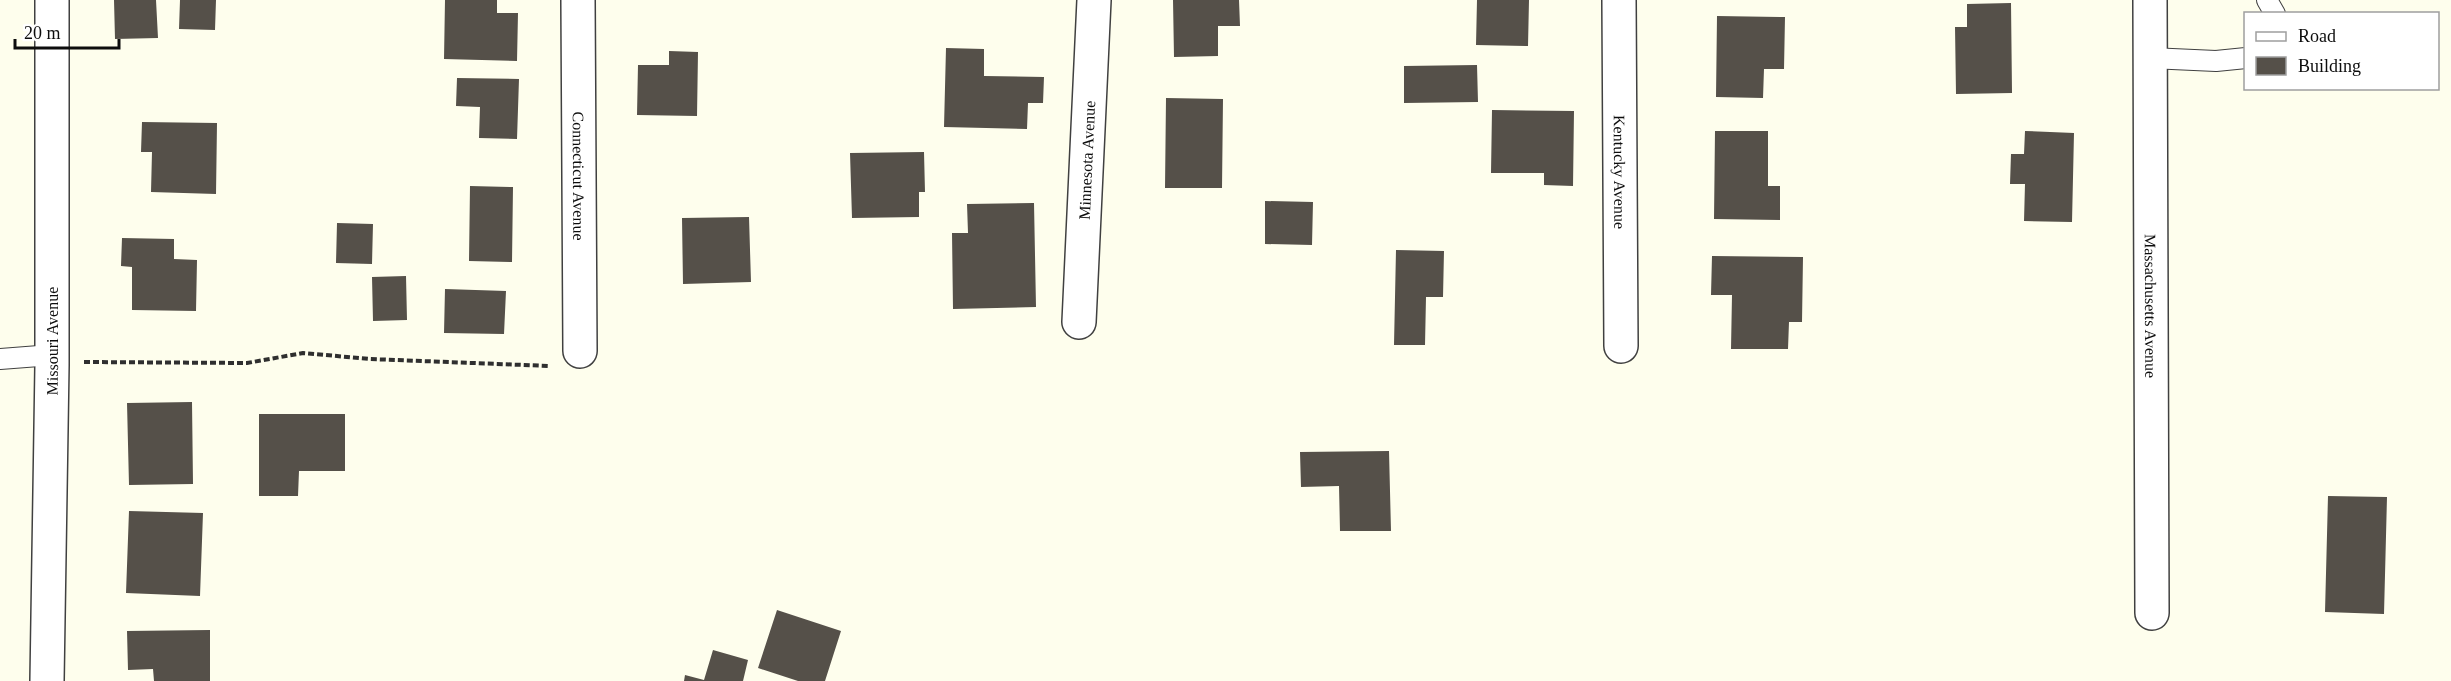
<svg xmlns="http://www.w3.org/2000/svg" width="2451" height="681" font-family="'Times New Roman',serif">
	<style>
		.building { fill: #555049 }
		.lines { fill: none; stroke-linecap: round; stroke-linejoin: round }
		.service-casing { stroke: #404040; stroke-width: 22 }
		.minor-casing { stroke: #404040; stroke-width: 36 }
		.path { stroke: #2f2f2f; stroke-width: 4; stroke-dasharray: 6 3; stroke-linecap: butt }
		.service { stroke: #fff; stroke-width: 20 }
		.minor { stroke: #fff; stroke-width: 33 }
		.labels { text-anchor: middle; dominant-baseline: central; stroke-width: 6; stroke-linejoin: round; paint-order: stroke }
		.street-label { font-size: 16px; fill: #0d0d0d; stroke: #fff }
	</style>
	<rect width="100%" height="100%" fill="#fefeed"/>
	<!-- building -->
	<path class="building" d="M114 0H156L158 38 115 39Z
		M180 0H216L215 30 179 29Z
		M445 0H497V13H518L517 61 444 59Z
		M1173 0H1239L1240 26H1218V56L1174 57Z
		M1477 0H1529L1528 46 1476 45Z
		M2011 3 2012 93 1956 94 1955 27H1967V4Z
		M1717 16 1785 17 1784 69H1764L1763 98 1716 97Z
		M946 48 984 49V76L1044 77 1043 103H1028L1027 129 944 127Z
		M669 51 698 52 697 116 637 115 638 65H669Z
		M1477 65 1478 102 1404 103V66Z
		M457 78 519 79 517 139 479 138 480 107 456 106Z
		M1166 98 1223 99 1222 188H1165Z
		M1492 110 1574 111 1573 186 1544 185V173H1491Z
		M142 122 217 123 216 194 151 192 152 152H141Z
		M1715 131H1768V186H1780V220L1714 219Z
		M2025 131 2074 133 2072 222 2024 221 2025 184H2010L2011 154H2024Z
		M924 152 925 192H919V217L852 218 850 153Z
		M470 186 513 187 512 262 469 261Z
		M1265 201 1313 202 1312 245 1265 244Z
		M1034 203 1036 307 953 309 952 233H968L967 204Z
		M749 217 751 282 683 284 682 218Z
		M337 223 373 224 372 264 336 263Z
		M122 238 174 239V259L197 260 196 311 132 310V267L121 266Z
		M1396 250 1444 251 1443 297H1426L1425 345H1394Z
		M1712 256 1803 257 1802 322H1789L1788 349H1731L1732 295H1711Z
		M406 276 407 320 373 321 372 277Z
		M445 289 506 291 504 334 444 333Z
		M192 402 193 484 129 485 127 403Z
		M259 414H345V471H299L298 496H259Z
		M1389 451 1391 531H1340L1339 486 1301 487 1300 452Z
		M2328 496 2387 497 2384 614 2325 612Z
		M129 511 203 513 200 596 126 593Z
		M777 610 841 631 825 681H798L758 668Z
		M210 630V681H154L153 669 128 670 127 631Z
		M713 650 748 660 743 681H684L685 675 704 680Z"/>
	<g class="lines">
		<defs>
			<path id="service" d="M2267 0 2275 14
				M2150 58 2216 61 2246 58
				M0 359 52 355"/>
			<g id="minor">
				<path id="s1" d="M578 0 580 351"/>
				<path id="s2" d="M1619 0 1621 346"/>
				<path id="s3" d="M2150 0 2152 613"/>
				<path id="s4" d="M1079 322 1094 0"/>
				<path id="s5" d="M47 681 52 365V0"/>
			</g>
		</defs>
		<!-- service casing -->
		<use href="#service" class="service-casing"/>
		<!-- minor casing -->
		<use href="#minor" class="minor-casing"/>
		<!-- path -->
		<path class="path" d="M84 362 247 363 303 353 370 359 550 366"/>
		<!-- service -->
		<use href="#service" class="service"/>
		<!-- minor -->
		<use href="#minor" class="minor"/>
	</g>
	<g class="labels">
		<!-- street labels -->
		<g class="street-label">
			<text stroke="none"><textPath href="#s4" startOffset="162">Minnesota Avenue</textPath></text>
			<text stroke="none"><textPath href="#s2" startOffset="172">Kentucky Avenue</textPath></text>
			<text stroke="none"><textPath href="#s1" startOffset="176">Connecticut Avenue</textPath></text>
			<text stroke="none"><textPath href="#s3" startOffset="306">Massachusetts Avenue</textPath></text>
			<text stroke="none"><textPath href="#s5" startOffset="340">Missouri Avenue</textPath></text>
		</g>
	</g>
	<!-- legend -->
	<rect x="2244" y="12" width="195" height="78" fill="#ffffff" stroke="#9e9e9e" stroke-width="1.5"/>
	<rect x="2256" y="32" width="30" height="9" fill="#ffffff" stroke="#9e9e9e" stroke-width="1.5"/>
	<text x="2298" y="42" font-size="18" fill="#0d0d0d">Road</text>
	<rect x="2256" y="57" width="30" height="18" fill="#555049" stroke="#9e9e9e" stroke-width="1.5"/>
	<text x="2298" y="72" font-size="18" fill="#0d0d0d">Building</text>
	<!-- scale -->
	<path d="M15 39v9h104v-9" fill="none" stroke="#0d0d0d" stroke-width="3"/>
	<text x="24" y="39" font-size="18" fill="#0d0d0d" stroke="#ffffff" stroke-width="4.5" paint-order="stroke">20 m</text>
</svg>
